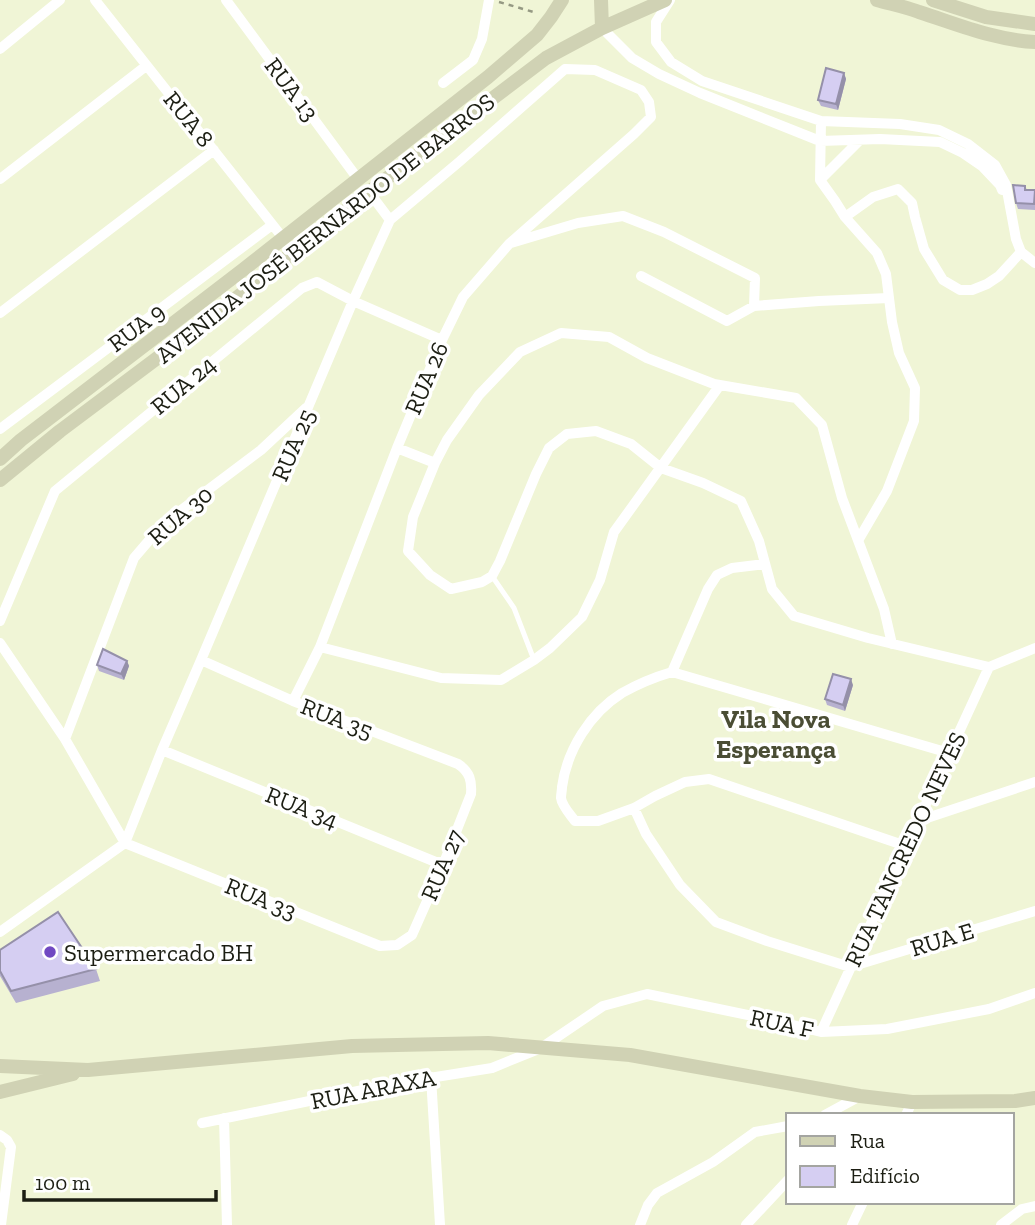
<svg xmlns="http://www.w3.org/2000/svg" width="1035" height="1225" font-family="'Zilla Slab',serif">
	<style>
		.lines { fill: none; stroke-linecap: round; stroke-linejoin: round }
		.path { stroke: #959983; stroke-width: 2.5; stroke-dasharray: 5 5; stroke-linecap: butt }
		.service { stroke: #fff; stroke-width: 5 }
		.minor { stroke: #fff; stroke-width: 10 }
		.secondary { stroke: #d0d2b4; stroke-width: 14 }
		.wall { fill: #b7b1d0 }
		.shaded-wall { fill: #9590a9 }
		.building { fill: #d5cef2; stroke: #9590a9; stroke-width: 2 }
		.poi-dot { fill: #7149c2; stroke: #fff; stroke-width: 2.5 }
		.labels { text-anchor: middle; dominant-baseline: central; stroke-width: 7; stroke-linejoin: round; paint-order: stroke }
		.street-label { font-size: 24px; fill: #1c1e13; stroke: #fff }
		.poi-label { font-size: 24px; fill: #1c1e13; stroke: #fff; text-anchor: start }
		.neighbourhood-label { font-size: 26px; font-weight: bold; fill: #4a4d34; stroke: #fff }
	</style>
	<rect width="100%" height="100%" fill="#f0f5d6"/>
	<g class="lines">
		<!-- path -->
		<path class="path" d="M499 2 537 13"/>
		<!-- service -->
		<path class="service" d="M492 576 514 608 534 660"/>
		<!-- minor -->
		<path class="minor" d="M95 0 283 238
			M226 0 358 179
			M670 0 656 22V42L671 62 702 81 821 121 900 124 939 130 968 144 995 165 1006 185 1016 239 1021 252 1035 263
			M602 28 632 58 659 74 700 93 820 141 880 139 940 142 963 153 982 166 1000 185 1002 190
			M0 49 60 0
			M443 83 473 60 482 39 489 0
			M0 179 146 66
			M820 180 835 201 845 217 877 253 886 274 892 322 899 353 915 388 914 421 887 491 859 539
			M820 180 821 121
			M820 180 860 140
			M369 192 390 220
			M845 217 873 197 898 189 912 203 915 217 924 249 943 280 960 290H972L987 284 999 276 1021 252
			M511 243 578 223 623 216 664 232 755 278 754 306
			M641 276 727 321 754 306 819 301 889 298
			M0 313 214 150
			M0 429 272 225
			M397 448 435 463
			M0 621 55 491 302 288 317 282 353 301 442 340
			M0 643 65 739 125 843 380 946 397 945 412 935 443 865 471 794C472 781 470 772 458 764L293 701 201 660
			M892 644 884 609 842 498 822 425 796 398 714 384 647 358 609 337 561 333 520 352 479 395 447 440 435 463 413 517 408 551 430 575 451 589 482 582 492 576 500 561 536 474 549 448 567 434 596 431 631 444 661 468 703 483 741 501 759 541 772 589 794 616 868 638 989 667
			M320 647 441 678 501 680 534 660 550 648 582 617 600 580 614 532 720 385
			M989 667 1035 648
			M672 672 708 589 717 575 732 568 765 564
			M65 739 134 558 164 523 261 450 306 408
			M162 750 443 865
			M634 808 646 834 680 885 716 922 767 941 850 967 1035 911
			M918 821 1035 782
			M906 846 709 779 685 782 655 796 634 808 598 821H575C570 814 562 806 561 798 561 794 562 791 562 787 567 750 590 713 622 693 638 684 655 677 672 672L949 753
			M0 932 125 843 162 750 201 660 353 301 390 220 459 162 565 69 595 70 641 90 649 102 651 117 634 134 509 244 463 297 442 340 397 448 320 647 293 701
			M821 1032 989 667
			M431 1077 440 1225
			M825 1115 860 1096
			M906 1115 912 1102
			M224 1118 227 1225
			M202 1123 392 1084 492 1068 541 1048 603 1006 647 994 781 1022 821 1032 887 1029 989 1009 1035 993
			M0 1135 7 1140 11 1147 1 1225
			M640 1225 648 1205 657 1193 713 1162 755 1132 788 1126
			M746 1225 788 1180
			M852 1225 863 1202
			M1001 1225 1022 1209 1035 1206"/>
		<!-- secondary -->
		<path class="secondary" d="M601 0 602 28
			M877 0C891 4 906 7 919 12 957 24 994 40 1035 42
			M933 0 986 17 1035 24
			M0 459 21 440 244 269 488 77 537 35 551 17 562 0
			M0 480 60 431 224 308 369 192 546 58 602 28 665 0
			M0 1066 88 1070 352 1046 488 1043 630 1055 860 1096 912 1102 1015 1101 1035 1098
			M0 1092 73 1074"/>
	</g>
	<!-- wall -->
	<path class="wall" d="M844 73 846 79 838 110 821 106 818 100Z
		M1025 186 1027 190H1035V210L1018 209 1016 203Z
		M127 661 129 666 124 680 99 671 97 665Z
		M853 685 845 711 827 705 825 699Z
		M0 950 96 969 100 981 16 1003 0 976Z"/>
	<!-- shaded-wall -->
	<path class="shaded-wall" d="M844 73 846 79 838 110 836 104Z
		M127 661 129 666 124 680 121 674Z
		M851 679 853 685 845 711 843 705Z"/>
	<!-- building -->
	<path class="building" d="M826 68 844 73 836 104 818 100Z
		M1013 185 1025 186V190H1035L1034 204 1016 203Z
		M103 649 127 661 121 674 97 665Z
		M833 674 851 679 843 705 825 699Z
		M58 912 96 969 11 991 0 971V950Z"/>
	<!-- markers -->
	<circle class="poi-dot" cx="50" cy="952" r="7"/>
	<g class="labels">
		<!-- street labels -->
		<g class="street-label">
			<text transform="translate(292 89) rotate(53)">RUA 13</text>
			<text transform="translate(189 119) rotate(51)">RUA 8</text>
			<text transform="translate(325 228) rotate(-38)">AVENIDA JOSÉ BERNARDO DE BARROS</text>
			<text transform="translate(136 327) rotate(-37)">RUA 9</text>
			<text transform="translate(426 378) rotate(-67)">RUA 26</text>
			<text transform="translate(183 385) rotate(-40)">RUA 24</text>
			<text transform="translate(293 445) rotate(-67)">RUA 25</text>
			<text transform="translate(180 515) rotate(-41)">RUA 30</text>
			<text transform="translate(337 718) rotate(21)">RUA 35</text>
			<text transform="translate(302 807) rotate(22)">RUA 34</text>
			<text transform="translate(905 849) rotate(-65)">RUA TANCREDO NEVES</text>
			<text transform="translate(442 865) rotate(-67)">RUA 27</text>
			<text transform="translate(261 898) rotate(22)">RUA 33</text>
			<text transform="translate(942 939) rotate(-17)">RUA E</text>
			<text transform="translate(782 1023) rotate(12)">RUA F</text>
			<text transform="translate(373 1089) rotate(-11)">RUA ARAXA</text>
		</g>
		<!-- poi labels -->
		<g class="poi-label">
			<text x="64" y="952">Supermercado BH</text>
		</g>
		<!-- neighbourhood labels -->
		<g class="neighbourhood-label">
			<text x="776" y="719">Vila Nova<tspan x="776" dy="30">Esperança</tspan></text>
		</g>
	</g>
	<!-- legend -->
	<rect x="786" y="1113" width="228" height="91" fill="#ffffff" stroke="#a4a5a1" stroke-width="2"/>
	<rect x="800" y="1136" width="35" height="10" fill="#d0d2b4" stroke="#a4a5a1" stroke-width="2"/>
	<text x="850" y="1148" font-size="21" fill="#1c1e13">Rua</text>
	<rect x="800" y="1166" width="35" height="21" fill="#d5cef2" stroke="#a4a5a1" stroke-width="2"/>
	<text x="850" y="1183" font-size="21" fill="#1c1e13">Edifício</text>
	<!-- scale -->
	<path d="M24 1190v10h192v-10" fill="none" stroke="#1c1e13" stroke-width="3.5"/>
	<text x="35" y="1190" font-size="21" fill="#1c1e13" stroke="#ffffff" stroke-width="5" paint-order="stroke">100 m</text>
</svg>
